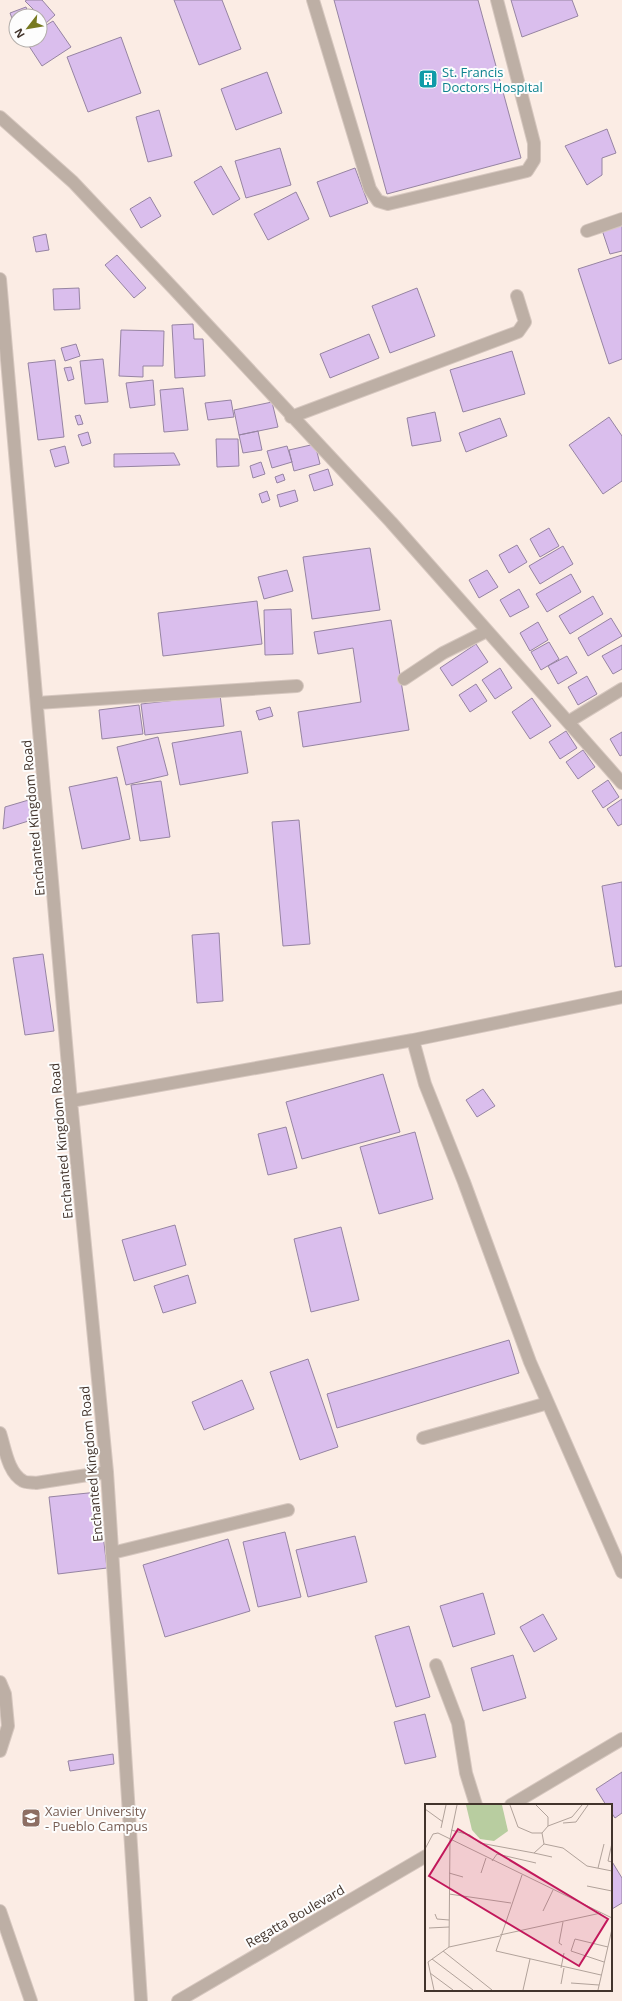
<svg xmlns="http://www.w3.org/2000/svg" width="622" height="2001" font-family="'Open Sans',sans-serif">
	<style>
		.building { fill: #dabeed; stroke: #9684a2 }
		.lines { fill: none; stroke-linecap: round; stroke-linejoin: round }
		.minor-casing { stroke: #d6c7bf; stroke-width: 14 }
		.minor { stroke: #bdafa5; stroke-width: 12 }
		.labels { text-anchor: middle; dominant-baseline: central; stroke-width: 4; stroke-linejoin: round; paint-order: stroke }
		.culture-label { font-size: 13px; fill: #0d838f; stroke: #fdfdfd; text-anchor: start }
		.street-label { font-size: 13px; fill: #42342c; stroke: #fdfdfd }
		.education-label { font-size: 13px; fill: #785e54; stroke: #fdfdfd; text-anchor: start }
		.inset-road { fill: none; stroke: #b1a29a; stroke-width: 1 }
		.view { fill: #c2185b; fill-opacity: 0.15; stroke: #c2185b; stroke-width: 2 }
		.inset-edge { fill: none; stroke: #42342c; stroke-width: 2 }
	</style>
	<rect width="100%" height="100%" fill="#fbece4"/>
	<!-- building -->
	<path class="building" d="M27 0H42L55 15 45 24 40 16 25 1Z
		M174 0H222L241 49 199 65Z
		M334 0H478L521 158 387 194Z
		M511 0H572L578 16 522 37Z
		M26 7 29 16H16V29L10 13Z
		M53 21 71 47 42 66 25 40H40V29Z
		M121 37 141 93 88 112 67 57Z
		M267 72 282 113 236 130 221 89Z
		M159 110 172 156 148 162 136 117Z
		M607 129 616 153 602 158V175L587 185 565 146Z
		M280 148 291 185 246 198 235 161Z
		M221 166 240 199 213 215 194 182Z
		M355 168 368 203 330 217 317 182Z
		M296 192 309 219 268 240 254 214Z
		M150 197 161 216 141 228 130 209Z
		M622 221V251L610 254 601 227Z
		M46 234 49 250 36 252 33 237Z
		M117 255 146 288 134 298 105 265Z
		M622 255V359L609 364 578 269Z
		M79 288 80 309 54 310 53 289Z
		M417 288 435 336 390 353 372 306Z
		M193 324 194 339H203L205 376 175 378 172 325Z
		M121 330 164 331 163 366H143V377L119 376Z
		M369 334 379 358 330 378 320 354Z
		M76 344 80 356 65 361 61 348Z
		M512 351 525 394 463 412 450 370Z
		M103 359 108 402 85 404 80 361Z
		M55 360 64 437 38 440 28 363Z
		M71 367 74 379 68 381 64 368Z
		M153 380 155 405 130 408 126 383Z
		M183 388 188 430 164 432 160 390Z
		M231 400 234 417 208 420 205 403Z
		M272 402 278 427 239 435 234 410Z
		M435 412 441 441 412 446 407 418Z
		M80 415 83 424 78 425 75 416Z
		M609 417 622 436V481L603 494 569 445Z
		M500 418 507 436 466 452 459 433Z
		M258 431 262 450 243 453 239 435Z
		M88 432 91 443 82 446 78 435Z
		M216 439H238L239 466 217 467Z
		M315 444 320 464 294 471 289 450Z
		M65 446 69 463 55 467 50 450Z
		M287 446 292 462 272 468 267 451Z
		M174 453 180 465 114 467V454Z
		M261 462 265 474 253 478 250 466Z
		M328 469 333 485 314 491 309 475Z
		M283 474 285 480 277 483 275 477Z
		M295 490 298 501 280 507 277 495Z
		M267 491 270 500 262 503 259 494Z
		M549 528 559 546 540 557 530 539Z
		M517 545 527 562 509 573 499 555Z
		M563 546 573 564 540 584 529 566Z
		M370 548 380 610 312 619 303 557Z
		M287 570 293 591 264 599 258 577Z
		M487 570 498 587 479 598 469 580Z
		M571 574 581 592 547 612 536 594Z
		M519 589 529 607 510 617 500 600Z
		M593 596 603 614 570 634 559 616Z
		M257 601 262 644 163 656 158 613Z
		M291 609 293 654 265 655 264 610Z
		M611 618 622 636 588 656 578 638Z
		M391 620 409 730 303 747 298 712 361 702 353 648 318 654 314 632Z
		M538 622 548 640 530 651 520 633Z
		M549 642 559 659 541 670 531 652Z
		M476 644 488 662 452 686 440 668Z
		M622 645V669L613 674 602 656Z
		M567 656 577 673 558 684 548 666Z
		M500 668 512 688 495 699 482 680Z
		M587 676 597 694 578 705 568 687Z
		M476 684 487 701 470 712 459 695Z
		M220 695 224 726 145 735 141 704Z
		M532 698 551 726 530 739 512 712Z
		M139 705 143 734 102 739 99 710Z
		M270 707 273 716 259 720 256 711Z
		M241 731 248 773 180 785 172 743Z
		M566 731 577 748 560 759 549 742Z
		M622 732V755L620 756 610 739Z
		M158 737 168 775 126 785 117 747Z
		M583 750 595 767 578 779 566 762Z
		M117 777 130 839 82 849 69 787Z
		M608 780 619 797 603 808 592 791Z
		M161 781 170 837 140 841 131 785Z
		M32 799 38 818 3 829 5 807Z
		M622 799V824L618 826 607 809Z
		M299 820 310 944 283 946 272 822Z
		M622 882V966L615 967 602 886Z
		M219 933 223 1001 197 1003 192 935Z
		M43 954 54 1031 25 1035 13 958Z
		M383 1074 400 1132 302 1159 286 1102Z
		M483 1089 495 1106 477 1117 466 1100Z
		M286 1127 297 1168 268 1175 258 1134Z
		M415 1132 433 1199 379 1214 360 1147Z
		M175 1225 186 1265 134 1281 122 1240Z
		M341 1227 359 1300 311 1312 294 1239Z
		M188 1275 196 1303 163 1313 154 1286Z
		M509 1340 519 1373 337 1428 327 1394Z
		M308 1359 338 1447 300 1460 270 1372Z
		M242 1380 254 1409 204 1430 192 1402Z
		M98 1492 107 1568 58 1574 49 1497Z
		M285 1532 301 1597 258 1607 243 1542Z
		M355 1536 367 1582 308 1597 296 1550Z
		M228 1539 250 1611 165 1637 143 1565Z
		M483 1593 495 1634 453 1647 440 1606Z
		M543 1614 557 1639 534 1652 520 1627Z
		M409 1626 430 1697 396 1707 375 1636Z
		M513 1655 526 1698 483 1711 471 1668Z
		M425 1714 436 1757 405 1764 394 1722Z
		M113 1754 114 1764 70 1771 68 1761Z
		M622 1772V1813L615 1818 611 1812V1805H606L596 1789Z
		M611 1860 622 1878V1903L612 1909Z"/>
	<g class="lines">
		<defs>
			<path id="minor" d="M313 0 370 189 378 201 388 204 527 171 534 160V143L497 0
				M0 117 73 182 173 288 391 522 622 783
				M587 231 622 219
				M0 279 71 1101 107 1472 141 2001
				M291 417 518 332 525 322 517 296
				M404 679 443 653 487 631
				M37 703 297 686
				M568 722 622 689
				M413 1040 425 1084 464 1182 530 1362 622 1572
				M71 1101 413 1040 622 997
				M0 1433C5 1448 8 1473 23 1481 26 1483 32 1482 36 1483L107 1472
				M423 1438 548 1403
				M112 1553 288 1510
				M436 1665 458 1723 466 1773 476 1805
				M0 1682 5 1694 8 1726 0 1751
				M511 1805 622 1739
				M0 1911 31 2001
				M178 2001 426 1856"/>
		</defs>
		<!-- minor casing -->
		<use href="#minor" class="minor-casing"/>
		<!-- minor -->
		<use href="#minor" class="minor"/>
	</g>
	<!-- icons -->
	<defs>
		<symbol id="building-square" viewBox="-11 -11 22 22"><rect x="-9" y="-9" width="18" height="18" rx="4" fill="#0f9aa8" stroke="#fdfdfd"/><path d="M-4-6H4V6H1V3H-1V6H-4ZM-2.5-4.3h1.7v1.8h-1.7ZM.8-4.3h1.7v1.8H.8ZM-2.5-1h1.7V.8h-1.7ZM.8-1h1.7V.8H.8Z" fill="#fff"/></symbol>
		<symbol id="school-square" viewBox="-11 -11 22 22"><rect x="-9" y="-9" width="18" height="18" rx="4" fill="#8d6e63" stroke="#fdfdfd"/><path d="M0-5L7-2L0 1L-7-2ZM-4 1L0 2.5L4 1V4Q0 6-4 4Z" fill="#fff"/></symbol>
	</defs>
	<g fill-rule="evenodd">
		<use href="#building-square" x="417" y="68" width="22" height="22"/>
		<use href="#school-square" x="20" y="1807" width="22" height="22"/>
	</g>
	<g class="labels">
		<!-- culture labels -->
		<g class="culture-label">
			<text x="442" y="72">St. Francis<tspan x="442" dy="15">Doctors Hospital</tspan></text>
		</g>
		<!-- street labels -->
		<g class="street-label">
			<text transform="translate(33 818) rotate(-95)">Enchanted Kingdom Road</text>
			<text transform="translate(61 1141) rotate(-95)">Enchanted Kingdom Road</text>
			<text transform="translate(91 1464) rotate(-95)">Enchanted Kingdom Road</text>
			<text transform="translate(295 1916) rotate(-30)">Regatta Boulevard</text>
		</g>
		<!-- education labels -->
		<g class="education-label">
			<text x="45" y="1811">Xavier University<tspan x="45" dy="15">- Pueblo Campus</tspan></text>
		</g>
	</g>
	<!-- overview -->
	<g transform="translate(425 1804)">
		<rect width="187" height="187" fill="#fbece4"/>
		<path d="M41 1H77L83 27 69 37 55 35 47 26Z" fill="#b8cda0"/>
		<path class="inset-road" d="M85 1 93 23 107 29H117L123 22V13L111 1M0 5 18 18M138 19 151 18 163 1M123 22 147 13 157 1M16 24 21 1M26 26 45 31 55 39 109 49 119 40M117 29 119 40 138 44 162 62 187 67M187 39 183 57 187 58M0 45 8 30 13 29 187 114M109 49 127 53M67 57 72 50 111 59M173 64 179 40M24 69 38 73M56 69 61 54M97 71 71 147 176 171M162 82 187 87M24 90 86 99M118 107 128 86M10 110 12 115 24 116M4 124 24 123M75 131 176 109M137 141 134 139 138 118M24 143 25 35 32 1M24 143 75 132M18 147 67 186M7 155 48 186M179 158 146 147 150 135 183 143M136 164 139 149M5 169 28 186M146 179 174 181M136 180 139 164M9 186 3 158 24 143M98 186 105 155M173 186 187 125"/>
		<path class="view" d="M33 25 183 115 154 162 4 72Z"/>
		<rect width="187" height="187" class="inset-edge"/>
	</g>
	<!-- north arrow -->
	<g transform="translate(28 28) rotate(239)"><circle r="19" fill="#fdfdfd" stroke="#b2ada9"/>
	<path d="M0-3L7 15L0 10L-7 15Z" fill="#777920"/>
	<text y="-6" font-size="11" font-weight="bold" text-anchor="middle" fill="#42342c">N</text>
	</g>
</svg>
